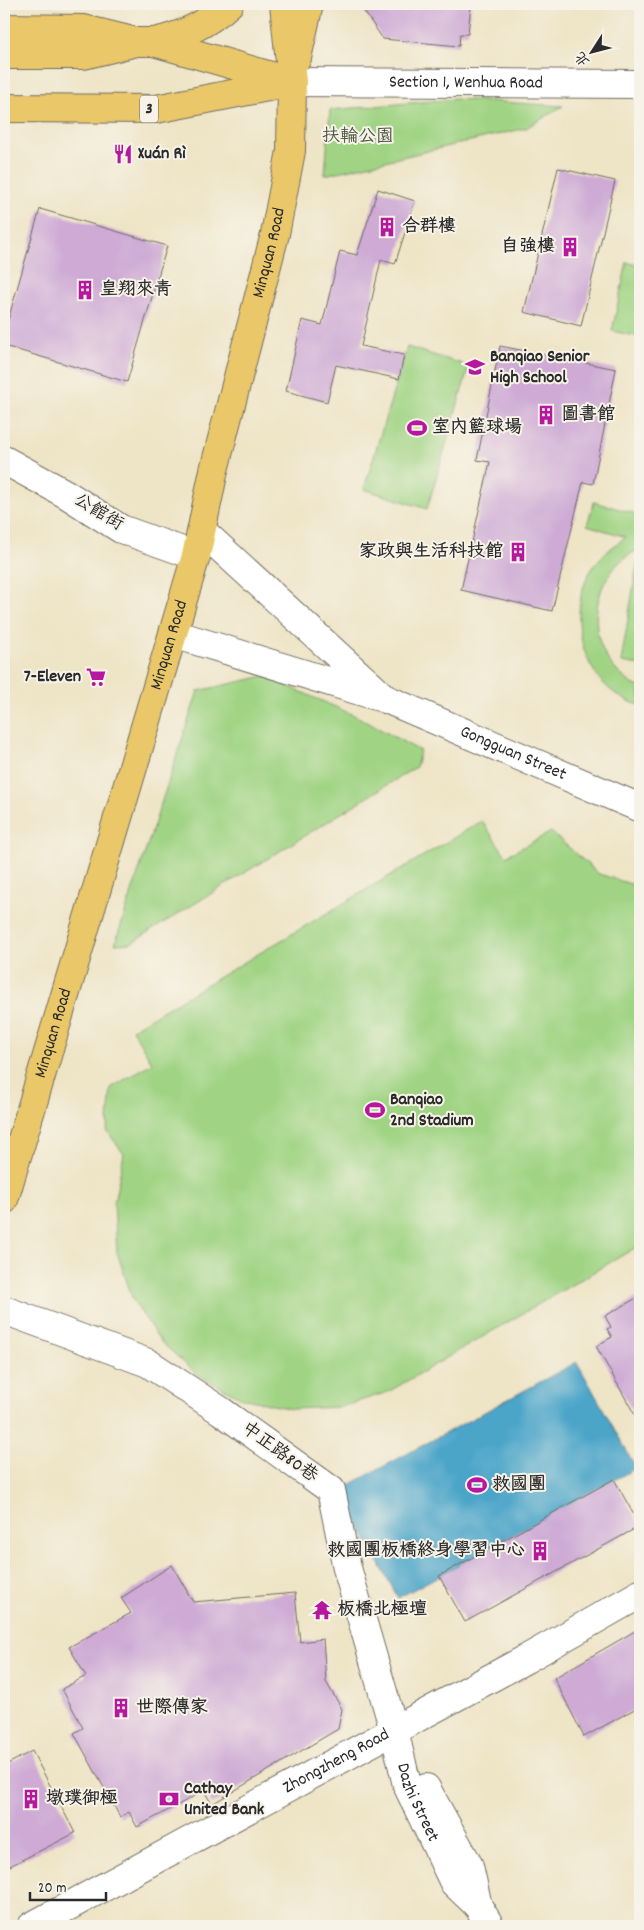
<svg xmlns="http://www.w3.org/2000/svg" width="644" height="1930" font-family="Dekko,'LXGW WenKai TC',sans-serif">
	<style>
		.green { fill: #a0d484; stroke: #668058 }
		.water { fill: #4ca5c9; stroke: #3c687a }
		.building { fill: #ceaad5 }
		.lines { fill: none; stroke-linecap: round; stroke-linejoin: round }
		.minor-casing { stroke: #6f6c61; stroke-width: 30 }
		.major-casing { stroke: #6f6c61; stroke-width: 30 }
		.minor { stroke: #fff; stroke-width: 28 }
		.major { stroke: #eac769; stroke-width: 28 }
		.labels { text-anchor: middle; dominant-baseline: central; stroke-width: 4; stroke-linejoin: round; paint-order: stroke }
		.shield { fill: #f7f3e8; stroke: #686764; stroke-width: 1 }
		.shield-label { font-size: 16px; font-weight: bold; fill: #2b2b2b }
		.street-label { font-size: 18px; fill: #2b2b2b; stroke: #f7f3e8 }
		.park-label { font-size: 18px; fill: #485541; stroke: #f7f3e8 }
		.poi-label { font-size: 18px; font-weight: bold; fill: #2b2b2b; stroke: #f7f3e8; text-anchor: start }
	</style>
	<rect width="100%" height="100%" fill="#f7f3e8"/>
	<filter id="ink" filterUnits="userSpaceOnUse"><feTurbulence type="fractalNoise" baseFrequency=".02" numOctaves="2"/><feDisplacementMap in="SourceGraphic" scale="10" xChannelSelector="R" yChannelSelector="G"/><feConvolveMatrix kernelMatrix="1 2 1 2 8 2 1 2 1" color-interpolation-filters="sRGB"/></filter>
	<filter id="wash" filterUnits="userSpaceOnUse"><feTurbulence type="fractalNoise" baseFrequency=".0096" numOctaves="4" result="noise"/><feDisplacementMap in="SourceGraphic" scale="20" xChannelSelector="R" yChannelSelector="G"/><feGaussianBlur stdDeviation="1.12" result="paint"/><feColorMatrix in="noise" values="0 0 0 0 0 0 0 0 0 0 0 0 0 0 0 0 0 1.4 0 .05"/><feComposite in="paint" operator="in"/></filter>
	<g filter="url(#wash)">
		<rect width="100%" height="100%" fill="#eee4c6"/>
		<!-- green -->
		<path class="green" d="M455 99 563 106 526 128 325 175 330 110Z
			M627 262 640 266V337L612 331Z
			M407 347 469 366 427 509 364 489Z
			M594 502 640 515V549C592 569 582 637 618 672 624 678 632 685 640 687V705C587 692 566 625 587 578 595 560 610 548 626 537L587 525Z
			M638 559 640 560V665L621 662Z
			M265 676 356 716 420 751 416 767 131 943 115 944 198 691Z
			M482 821 506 856 551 832 599 874 640 887V1245L388 1392 341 1407 291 1409 242 1398 198 1375 161 1342 133 1300 117 1252 114 1203 124 1154 107 1131 111 1088 152 1063 132 1029Z"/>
		<!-- water -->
		<path class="water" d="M577 1362 636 1468 398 1598 340 1490Z"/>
		<g id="blocks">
			<!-- building -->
			<path class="building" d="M359 4H471L468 34H460L459 46 383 39Z
				M558 168 615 181 581 326 524 312Z
				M378 189 415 201 395 264 381 260 361 346 404 355 399 379 336 365 327 402 286 391 302 320 322 325 340 251 357 255Z
				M40 209 167 246 127 382 4 346V334Z
				M500 346 616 369 593 484 583 482 552 611 461 590 490 462 477 460Z
				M640 1296V1424L596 1346 612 1337 607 1329 611 1327 605 1316Z
				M614 1479 640 1526 465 1622 439 1576Z
				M172 1565 193 1602 295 1593 300 1642 323 1639 326 1682 342 1709 338 1729 212 1804 204 1791 137 1827 129 1812 120 1817 74 1733 83 1728 62 1689 86 1676 69 1647 131 1613 121 1598Z
				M640 1628V1706L584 1737 554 1678Z
				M32 1751 75 1833 4 1869V1766Z"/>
		</g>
	</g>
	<g filter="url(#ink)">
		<use href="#blocks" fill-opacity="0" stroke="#6f6c61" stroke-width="1"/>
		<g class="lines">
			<defs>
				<g id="minor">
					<path id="s1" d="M292 82 640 84"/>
					<path d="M4 460 66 494 121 529 196 556"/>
					<path d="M202 531 381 695"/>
					<path id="s2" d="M174 634 386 699 640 808"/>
					<path id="s3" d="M4 1310 148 1363 221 1411 331 1490 347 1568 394 1730 407 1785 454 1883 478 1906"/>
					<path d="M426 1788 469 1866 478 1906 490 1926"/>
					<path id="s4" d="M32 1926 526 1659 640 1594"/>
				</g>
				<g id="major">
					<path d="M4 28 84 29 133 41"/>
					<path d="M154 42C183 36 207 24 229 4"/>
					<path d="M4 55H84L137 42H154L292 82"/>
					<path d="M297 58 309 4"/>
					<path d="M4 108 156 109 288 83"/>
					<path id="s5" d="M4 1200 196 556 214 470 275 234 291 151 292 82 284 4"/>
				</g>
			</defs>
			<!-- minor casing -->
			<use href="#minor" class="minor-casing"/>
			<!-- major casing -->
			<use href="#major" class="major-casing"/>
			<!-- minor -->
			<use href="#minor" class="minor"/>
			<!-- major -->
			<use href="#major" class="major"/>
		</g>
	</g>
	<!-- icons -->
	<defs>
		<symbol id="restaurant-bare" viewBox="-9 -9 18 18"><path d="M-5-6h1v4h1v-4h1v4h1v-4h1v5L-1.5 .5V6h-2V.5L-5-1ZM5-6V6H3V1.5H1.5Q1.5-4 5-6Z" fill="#b5179e" stroke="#f7f3e8" stroke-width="2.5" paint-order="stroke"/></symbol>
		<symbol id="building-bare" viewBox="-9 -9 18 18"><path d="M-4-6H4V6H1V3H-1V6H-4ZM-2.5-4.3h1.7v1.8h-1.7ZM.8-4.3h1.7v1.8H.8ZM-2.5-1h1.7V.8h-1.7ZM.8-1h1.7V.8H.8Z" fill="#b5179e" stroke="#f7f3e8" stroke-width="2.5" paint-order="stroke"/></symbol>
		<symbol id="school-bare" viewBox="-9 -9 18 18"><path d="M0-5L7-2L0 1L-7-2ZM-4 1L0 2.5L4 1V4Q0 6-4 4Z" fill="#b5179e" stroke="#f7f3e8" stroke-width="2.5" paint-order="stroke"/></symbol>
		<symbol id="stadium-bare" viewBox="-9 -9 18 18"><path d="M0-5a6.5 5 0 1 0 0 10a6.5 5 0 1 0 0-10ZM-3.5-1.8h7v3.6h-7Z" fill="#b5179e" stroke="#f7f3e8" stroke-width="2.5" paint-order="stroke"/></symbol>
		<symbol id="supermarket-bare" viewBox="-9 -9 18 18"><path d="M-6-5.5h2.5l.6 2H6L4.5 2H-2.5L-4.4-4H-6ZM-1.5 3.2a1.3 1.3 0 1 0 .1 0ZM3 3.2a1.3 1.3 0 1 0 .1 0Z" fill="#b5179e" stroke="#f7f3e8" stroke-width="2.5" paint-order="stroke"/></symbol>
		<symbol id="temple-bare" viewBox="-9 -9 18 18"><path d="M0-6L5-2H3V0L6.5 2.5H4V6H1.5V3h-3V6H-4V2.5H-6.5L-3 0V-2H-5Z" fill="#b5179e" stroke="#f7f3e8" stroke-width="2.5" paint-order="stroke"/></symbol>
		<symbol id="bank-bare" viewBox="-9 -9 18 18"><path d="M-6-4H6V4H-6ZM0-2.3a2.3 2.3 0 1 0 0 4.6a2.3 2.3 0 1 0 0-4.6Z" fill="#b5179e" stroke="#f7f3e8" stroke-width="2.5" paint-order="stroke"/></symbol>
	</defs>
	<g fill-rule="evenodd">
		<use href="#restaurant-bare" x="109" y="140" width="28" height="28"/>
		<use href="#building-bare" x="373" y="213" width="28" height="28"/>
		<use href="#building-bare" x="556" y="233" width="28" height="28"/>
		<use href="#building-bare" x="71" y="276" width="28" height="28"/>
		<use href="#school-bare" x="461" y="353" width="28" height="28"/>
		<use href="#building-bare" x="532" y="401" width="28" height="28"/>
		<use href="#stadium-bare" x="403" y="414" width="28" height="28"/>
		<use href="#building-bare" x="504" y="538" width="28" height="28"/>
		<use href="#supermarket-bare" x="82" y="663" width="28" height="28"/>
		<use href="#stadium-bare" x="361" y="1096" width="28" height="28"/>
		<use href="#stadium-bare" x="463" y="1471" width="28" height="28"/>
		<use href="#building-bare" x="526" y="1537" width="28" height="28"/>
		<use href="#temple-bare" x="308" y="1596" width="28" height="28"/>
		<use href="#building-bare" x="107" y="1694" width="28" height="28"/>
		<use href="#building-bare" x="17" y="1785" width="28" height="28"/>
		<use href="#bank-bare" x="155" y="1785" width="28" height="28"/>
	</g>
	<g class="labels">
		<!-- shield labels -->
		<rect class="shield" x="140" y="95.5" width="18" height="27" rx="4"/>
		<g class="shield-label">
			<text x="149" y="109">3</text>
		</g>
		<!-- street labels -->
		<g class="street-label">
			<text stroke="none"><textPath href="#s1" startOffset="174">Section 1, Wenhua Road</textPath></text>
			<text stroke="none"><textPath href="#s5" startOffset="984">Minquan Road</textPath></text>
			<text transform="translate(98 513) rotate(31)">公館街</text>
			<text stroke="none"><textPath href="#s5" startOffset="579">Minquan Road</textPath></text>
			<text stroke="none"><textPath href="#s2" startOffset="360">Gongguan Street</textPath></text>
			<text stroke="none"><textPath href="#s5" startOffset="174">Minquan Road</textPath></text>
			<text transform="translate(279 1453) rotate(36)">中正路80巷</text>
			<text stroke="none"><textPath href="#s4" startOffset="346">Zhongzheng Road</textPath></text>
			<text stroke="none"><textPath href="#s3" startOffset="701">Dazhi Street</textPath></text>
		</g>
		<!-- park labels -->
		<g class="park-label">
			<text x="358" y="137">扶輪公園</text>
		</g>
		<!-- poi labels -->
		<g class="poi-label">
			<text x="138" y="154">Xuán Rì</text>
			<text x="402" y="227">合群樓</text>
			<text x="555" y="247" text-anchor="end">自強樓</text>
			<text x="100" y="290">皇翔來青</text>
			<text x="490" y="357">Banqiao Senior<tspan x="490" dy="21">High School</tspan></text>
			<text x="561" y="415">圖書館</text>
			<text x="432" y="428">室內籃球場</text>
			<text x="503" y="552" text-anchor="end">家政與生活科技館</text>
			<text x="81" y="677" text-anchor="end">7-Eleven</text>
			<text x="390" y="1100">Banqiao<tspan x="390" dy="21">2nd Stadium</tspan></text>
			<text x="492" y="1485">救國團</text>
			<text x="525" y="1551" text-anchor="end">救國團板橋終身學習中心</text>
			<text x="337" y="1610">板橋北極壇</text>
			<text x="136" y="1708">世際傳家</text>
			<text x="184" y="1789">Cathay<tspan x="184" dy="21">United Bank</tspan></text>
			<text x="46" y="1799">墩璞御極</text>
		</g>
	</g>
	<!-- margin -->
	<rect width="644" height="1930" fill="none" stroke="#f7f3e8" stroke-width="20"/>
	<!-- north arrow -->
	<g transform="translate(592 52) rotate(234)" stroke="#f7f3e8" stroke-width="4" paint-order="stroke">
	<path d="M0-4L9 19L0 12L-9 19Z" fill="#2b2b2b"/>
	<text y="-8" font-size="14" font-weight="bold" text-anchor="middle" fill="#2b2b2b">北</text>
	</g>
	<!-- scale -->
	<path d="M30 1892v8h76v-8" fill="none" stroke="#2b2b2b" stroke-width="2.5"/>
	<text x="38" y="1892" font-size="15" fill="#2b2b2b" stroke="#f7f3e8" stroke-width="4" paint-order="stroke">20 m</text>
</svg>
